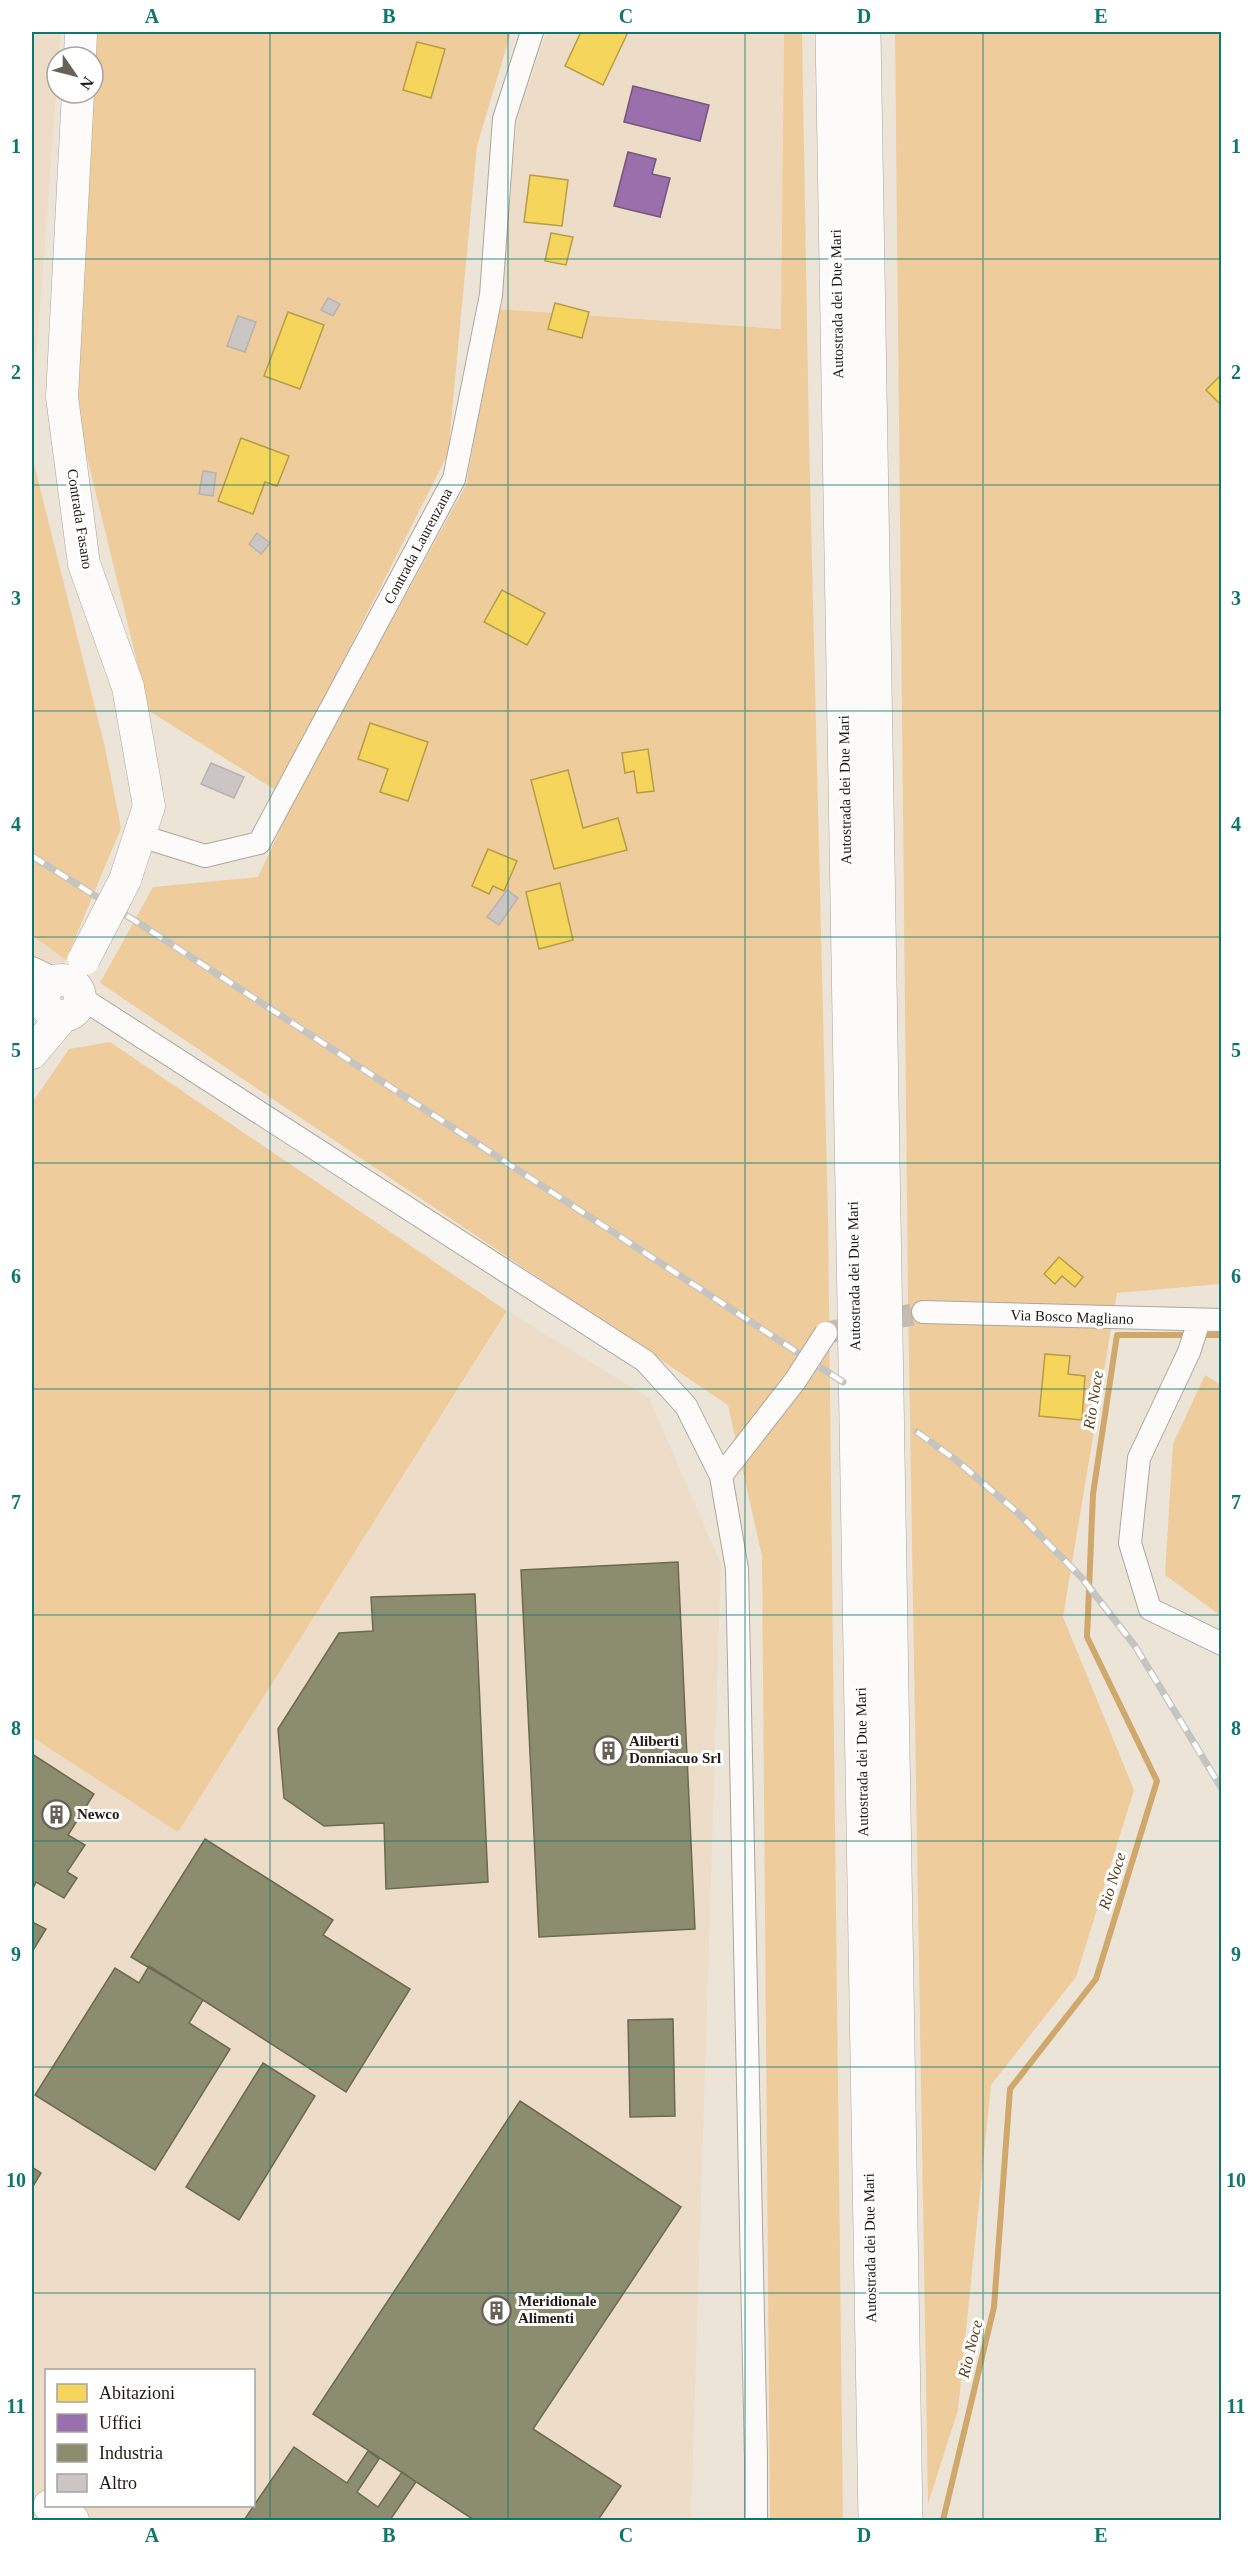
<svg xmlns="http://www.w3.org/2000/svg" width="1253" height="2552" font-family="'Times New Roman',serif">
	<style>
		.built { fill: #edddc8; fill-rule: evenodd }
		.green { fill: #efcc9c }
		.homes { fill: #f6d55c; stroke: #b69d46; stroke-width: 1.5 }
		.offices { fill: #9970ab; stroke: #75567d; stroke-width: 1.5 }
		.industry { fill: #8c8c6e; stroke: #6c6a52; stroke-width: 1.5 }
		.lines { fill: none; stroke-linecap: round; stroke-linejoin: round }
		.stream { stroke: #d0a86b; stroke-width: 6 }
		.building { fill: #cbc5c4; stroke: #b9b2b2; stroke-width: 1.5 }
		.street-tunnel { stroke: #c4bcb0; stroke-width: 22; stroke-dasharray: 22 11; stroke-linecap: butt }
		.street-casing { stroke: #ada69d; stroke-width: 24 }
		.secondary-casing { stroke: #ada69d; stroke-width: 33 }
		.highway-casing { stroke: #ada69d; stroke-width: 34 }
		.street { stroke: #fcfbf9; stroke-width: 22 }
		.secondary { stroke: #fcfbf9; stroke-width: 32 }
		.highway { stroke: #fcfbf9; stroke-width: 33 }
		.rail-casing { stroke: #c6c4c0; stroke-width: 7 }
		.rail { stroke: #fff; stroke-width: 4.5; stroke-dasharray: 14; stroke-linecap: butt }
		.street-bridge-casing { stroke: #ada69d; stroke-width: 24; stroke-linecap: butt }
		.secondary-bridge-casing { stroke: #ada69d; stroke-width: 33; stroke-linecap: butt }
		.street-bridge { stroke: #fcfbf9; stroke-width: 22 }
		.secondary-bridge { stroke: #fcfbf9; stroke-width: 32 }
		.grid { fill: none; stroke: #0f766e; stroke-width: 1.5; stroke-opacity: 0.55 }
		.labels { text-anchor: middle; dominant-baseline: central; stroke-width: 6; stroke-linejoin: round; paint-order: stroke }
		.street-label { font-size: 15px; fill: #201a12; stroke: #fff }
		.poi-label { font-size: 15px; font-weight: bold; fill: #201a12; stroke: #fff; text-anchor: start }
		.water-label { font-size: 16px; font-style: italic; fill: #57401e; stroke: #fff }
		.neatline { fill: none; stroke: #0f766e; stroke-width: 2 }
		.grid-label { font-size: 20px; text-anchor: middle; font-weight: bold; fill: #0f766e }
	</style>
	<rect width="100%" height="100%" fill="#ede4d8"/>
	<!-- built -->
	<path class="built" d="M32 32H61L59 57H57V84L32 415Z
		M547 32H784L782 329 497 309 518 115Z
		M32 934 66 960 32 1011Z
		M508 1311 649 1398 721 1564 691 2520H32V1737L178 1831ZM46 2370H254V2506H46Z"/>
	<!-- green -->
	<path class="green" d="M97 32H511L477 146 448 454 277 791 149 711 76 412Z
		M784 32H802L809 438 828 1217 843 2520H770L762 1556 728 1405 100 983 153 887 258 877 297 794 466 485 497 309 781 329Z
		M895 32H1222L1221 1284 1117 1293 1063 1617 1134 1790 1076 1977 991 2085 958 2410 928 2504 908 1301Z
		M32 456 104 743 121 828 66 960 32 935Z
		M110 1042 507 1311 178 1832 32 1737V1103L69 1049Z
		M1205 1375 1221 1385V1616L1165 1575 1173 1444Z"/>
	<!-- homes -->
	<path class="homes" d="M581 32H628L603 85 565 66Z
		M417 42 445 49 431 98 403 90Z
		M530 175 568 180 562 226 524 222Z
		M551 233 573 237 566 265 545 261Z
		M555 303 589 312 582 338 548 329Z
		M288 312 324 325 300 389 264 376Z
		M1222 374V406L1206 390Z
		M241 438 289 456 277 486 265 482 253 514 218 501Z
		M502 590 545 613 527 645 484 622Z
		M370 723 428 742 408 801 380 792 388 769 358 759Z
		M648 749 654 791 637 793 634 771 625 773 622 753Z
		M568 770 583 828 618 818 627 850 554 869 531 780Z
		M488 849 517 861 504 891 493 886 489 894 472 886Z
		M560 883 573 940 539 949 526 892Z
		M1059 1257 1083 1277 1075 1287 1062 1276 1055 1284 1044 1274Z
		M1045 1354 1070 1356 1068 1374 1085 1376 1082 1420 1039 1416Z"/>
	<!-- offices -->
	<path class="offices" d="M633 86 709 105 700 141 624 122Z
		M628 152 656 159 652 174 670 178 660 217 614 206Z"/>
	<!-- industry -->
	<path class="industry" d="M678 1562 695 1929 539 1937 521 1570Z
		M475 1594 488 1882 386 1889 384 1823 324 1826 284 1798 278 1729 339 1633 373 1631 371 1597Z
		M32 1754 94 1794 68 1835 85 1845 67 1872 77 1878 64 1898 36 1882 32 1891Z
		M205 1839 333 1920 323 1935 410 1989 346 2092 203 2000 131 1957Z
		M32 1922 46 1929 32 1952Z
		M149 1966 203 2000 189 2023 230 2049 155 2170 35 2095 115 1968 139 1983Z
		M673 2019 675 2116 630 2117 628 2020Z
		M263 2063 315 2096 239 2220 186 2187Z
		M520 2101 681 2207 533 2429 621 2486 598 2520H474L313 2414Z
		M32 2167 41 2173 32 2188Z
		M294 2447 347 2483 368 2451 379 2459 357 2492 378 2507 402 2472 416 2482 390 2520H244Z"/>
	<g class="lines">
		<!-- stream -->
		<path class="stream" d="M943 2520 994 2307 1010 2089 1096 1979 1157 1781 1087 1637 1093 1494 1117 1335H1222"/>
	</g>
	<!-- building -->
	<path class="building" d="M328 298 340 304 333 316 321 310Z
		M238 316 256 322 245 352 227 346Z
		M203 471 216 473 213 496 199 494Z
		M257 533 270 543 261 554 249 544Z
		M211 763 244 777 234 798 201 784Z
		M507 890 518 898 499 925 487 917Z"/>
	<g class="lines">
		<!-- street-tunnel -->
		<path class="street-tunnel" d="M826 1333 923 1312"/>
		<defs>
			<path id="street" d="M141 836 205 856 259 843 454 479 491 295 504 119 532 32
				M32 968 59 981
				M32 987 45 998
				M80 997 645 1361 686 1406 721 1476 737 1569 756 2459V2520
				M923 1312 1222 1320
				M1199 1321 1189 1352 1139 1458 1130 1543 1150 1609 1222 1644
				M721 1476 795 1381"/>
			<path id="secondary" d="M80 57 81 32
				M78 93 62 397 84 564 128 687 149 806 125 880
				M44 998a18 18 0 1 1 36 0a18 18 0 1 1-36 0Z
				M32 1053 63 1016
				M49 2506 73 2520"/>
			<path id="highway" d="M832 32 875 2520
				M864 32 906 2520"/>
		</defs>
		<!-- street casing -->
		<use href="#street" class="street-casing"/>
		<!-- secondary casing -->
		<use href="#secondary" class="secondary-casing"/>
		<!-- highway casing -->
		<use href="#highway" class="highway-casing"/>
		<!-- street -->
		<use href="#street" class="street"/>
		<!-- secondary -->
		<use href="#secondary" class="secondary"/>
		<!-- highway -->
		<use href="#highway" class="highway"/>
		<defs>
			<path id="rail" d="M32 856 148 929 843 1382
				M917 1432 956 1460 1017 1512 1082 1578 1135 1646 1222 1789"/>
		</defs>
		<!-- rail casing -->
		<use href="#rail" class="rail-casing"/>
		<!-- rail -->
		<use href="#rail" class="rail"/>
		<defs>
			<path id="street-bridge" d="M795 1381 826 1333"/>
			<path id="secondary-bridge" d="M84 959 125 880"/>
		</defs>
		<!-- street-bridge casing -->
		<use href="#street-bridge" class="street-bridge-casing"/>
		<!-- secondary-bridge casing -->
		<use href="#secondary-bridge" class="secondary-bridge-casing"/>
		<!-- street-bridge -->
		<use href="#street-bridge" class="street-bridge"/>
		<!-- secondary-bridge -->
		<use href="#secondary-bridge" class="secondary-bridge"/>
	</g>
	<!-- grid -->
	<path class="grid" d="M270 32V2520M508 32V2520M745 32V2520M983 32V2520M32 259H1222M32 485H1222M32 711H1222M32 937H1222M32 1163H1222M32 1389H1222M32 1615H1222M32 1841H1222M32 2067H1222M32 2293H1222"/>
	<!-- icons -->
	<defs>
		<symbol id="building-ring" viewBox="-11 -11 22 22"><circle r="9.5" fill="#fff" stroke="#686157" stroke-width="1.5"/><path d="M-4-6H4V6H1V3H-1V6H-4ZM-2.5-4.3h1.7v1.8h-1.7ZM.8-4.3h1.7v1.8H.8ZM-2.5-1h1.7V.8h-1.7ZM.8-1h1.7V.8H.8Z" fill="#686157"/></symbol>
	</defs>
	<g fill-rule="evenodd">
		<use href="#building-ring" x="592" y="1734" width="33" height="33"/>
		<use href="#building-ring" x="40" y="1798" width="33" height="33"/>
		<use href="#building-ring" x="480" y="2294" width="33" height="33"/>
	</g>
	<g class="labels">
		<!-- street labels -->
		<g class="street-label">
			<text transform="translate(837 304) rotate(-91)">Autostrada dei Due Mari</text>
			<text transform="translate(80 519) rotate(81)">Contrada Fasano</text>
			<text transform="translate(418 546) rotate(-62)">Contrada Laurenzana</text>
			<text transform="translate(845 790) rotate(-91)">Autostrada dei Due Mari</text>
			<text transform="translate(854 1276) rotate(-91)">Autostrada dei Due Mari</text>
			<text transform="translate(1072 1317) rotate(2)">Via Bosco Magliano</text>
			<text transform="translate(862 1762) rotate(-91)">Autostrada dei Due Mari</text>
			<text transform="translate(870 2248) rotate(-91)">Autostrada dei Due Mari</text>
		</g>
		<!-- poi labels -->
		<g class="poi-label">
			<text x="629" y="1741">Aliberti<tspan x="629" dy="17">Donniacuo Srl</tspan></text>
			<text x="77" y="1814">Newco</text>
			<text x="518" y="2301">Meridionale<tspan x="518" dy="17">Alimenti</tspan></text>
		</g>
		<!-- water labels -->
		<g class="water-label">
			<text transform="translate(1093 1400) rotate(-81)">Rio Noce</text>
			<text transform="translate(1112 1881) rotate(-73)">Rio Noce</text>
			<text transform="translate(970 2349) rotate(-76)">Rio Noce</text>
		</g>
	</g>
	<!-- border -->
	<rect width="1253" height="2552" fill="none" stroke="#ffffff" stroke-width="66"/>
	<!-- legend -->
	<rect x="45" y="2369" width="210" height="138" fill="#ffffff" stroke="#a6a3a0" stroke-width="1.5"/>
	<rect x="57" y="2384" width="30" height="18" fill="#f6d55c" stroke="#a6a3a0" stroke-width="1.5"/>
	<text x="99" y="2399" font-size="18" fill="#201a12">Abitazioni</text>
	<rect x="57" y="2414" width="30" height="18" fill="#9970ab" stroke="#a6a3a0" stroke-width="1.5"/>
	<text x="99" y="2429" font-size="18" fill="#201a12">Uffici</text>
	<rect x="57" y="2444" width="30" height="18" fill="#8c8c6e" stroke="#a6a3a0" stroke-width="1.5"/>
	<text x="99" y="2459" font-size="18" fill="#201a12">Industria</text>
	<rect x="57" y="2474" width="30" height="18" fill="#cbc5c4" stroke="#a6a3a0" stroke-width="1.5"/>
	<text x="99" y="2489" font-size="18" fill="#201a12">Altro</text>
	<!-- north arrow -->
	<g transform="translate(75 75) rotate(125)"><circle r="28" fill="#ffffff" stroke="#a6a3a0" stroke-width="1.5"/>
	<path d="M0-4.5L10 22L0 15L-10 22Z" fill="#686157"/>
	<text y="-9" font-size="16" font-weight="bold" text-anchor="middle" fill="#201a12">N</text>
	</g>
	<rect x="33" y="33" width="1187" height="2486" class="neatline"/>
	<g class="grid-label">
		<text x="152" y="23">A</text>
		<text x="389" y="23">B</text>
		<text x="626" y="23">C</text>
		<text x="864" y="23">D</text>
		<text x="1101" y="23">E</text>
		<text x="16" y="153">1</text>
		<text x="1236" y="153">1</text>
		<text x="16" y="379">2</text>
		<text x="1236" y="379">2</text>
		<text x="16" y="605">3</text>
		<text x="1236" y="605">3</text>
		<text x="16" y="831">4</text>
		<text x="1236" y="831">4</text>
		<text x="16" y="1057">5</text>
		<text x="1236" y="1057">5</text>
		<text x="16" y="1283">6</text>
		<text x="1236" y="1283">6</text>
		<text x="16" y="1509">7</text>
		<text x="1236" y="1509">7</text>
		<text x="16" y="1735">8</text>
		<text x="1236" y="1735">8</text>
		<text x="16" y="1961">9</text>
		<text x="1236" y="1961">9</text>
		<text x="16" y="2187">10</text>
		<text x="1236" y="2187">10</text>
		<text x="16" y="2413">11</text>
		<text x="1236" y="2413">11</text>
		<text x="152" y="2542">A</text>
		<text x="389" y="2542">B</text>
		<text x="626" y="2542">C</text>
		<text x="864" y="2542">D</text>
		<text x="1101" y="2542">E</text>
	</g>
</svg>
